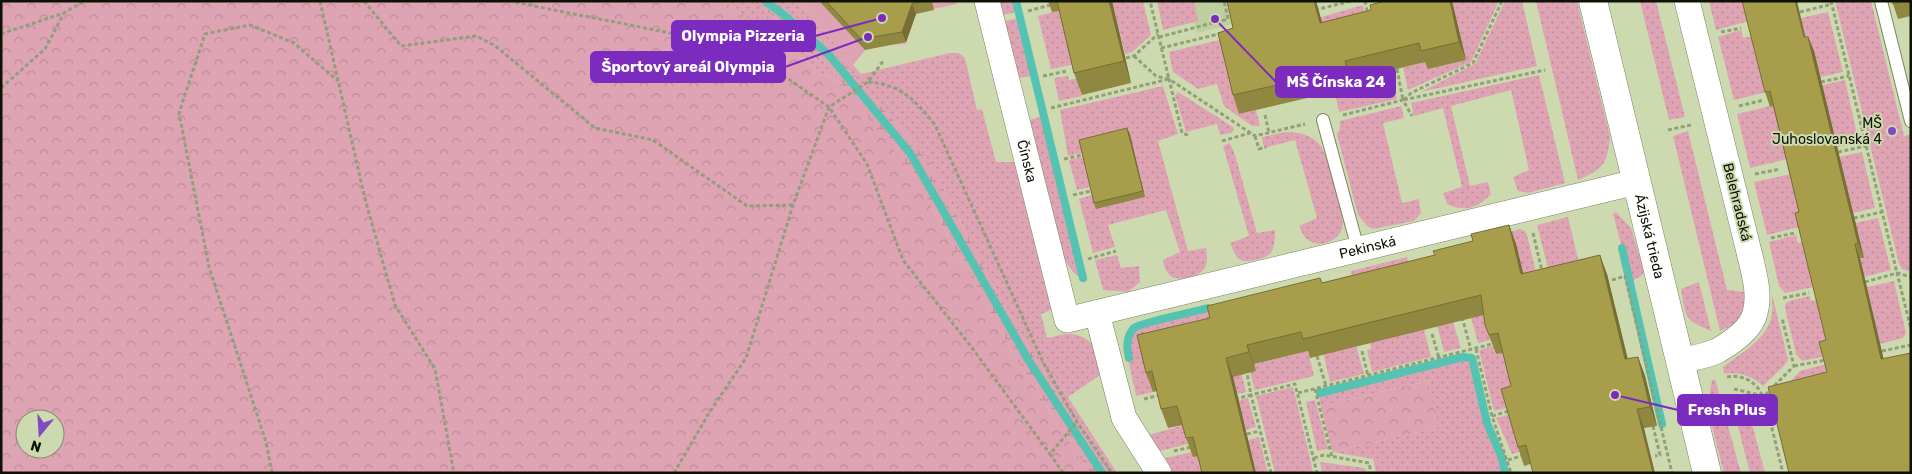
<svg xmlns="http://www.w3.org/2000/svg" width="1912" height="474" font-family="Rubik,sans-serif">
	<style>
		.built { fill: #bfce9e }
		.grass { fill: url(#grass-dots) }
		.forest { fill: url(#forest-crowns); fill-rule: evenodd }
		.wetland { fill: url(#wetland-marsh) }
		.pitch { fill: #dfa4b3 }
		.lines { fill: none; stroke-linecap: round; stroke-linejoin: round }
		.stream { stroke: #55c3b2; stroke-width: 8 }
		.lane-casing { stroke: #79855e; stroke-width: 14 }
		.street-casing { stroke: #79855e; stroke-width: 26 }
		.secondary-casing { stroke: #79855e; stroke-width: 29 }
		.path { stroke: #939e7c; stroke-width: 3; stroke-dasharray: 4 2.5; stroke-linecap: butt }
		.lane { stroke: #fff; stroke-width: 12 }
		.street { stroke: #fff; stroke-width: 25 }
		.secondary { stroke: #fff; stroke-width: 28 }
		.wall { fill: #908740 }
		.shaded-wall { fill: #766e34 }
		.building { fill: #a89d4b; stroke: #766e34 }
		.poi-dot { fill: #824ac1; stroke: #cddab0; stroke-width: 2 }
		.labels { text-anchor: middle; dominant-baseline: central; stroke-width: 4; stroke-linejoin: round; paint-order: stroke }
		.poi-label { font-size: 14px; fill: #0e1204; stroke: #cddab0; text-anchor: end }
		.street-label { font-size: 14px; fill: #0e1204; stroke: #cddab0 }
		.leader { fill: none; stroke: #7b2cbf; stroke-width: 2 }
		.callout-dot { fill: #7b2cbf; stroke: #cddab0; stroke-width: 2 }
		.callout { fill: #7b2cbf; stroke: #7b2cbf; stroke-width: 2 }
		.callout-label { font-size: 15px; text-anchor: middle; font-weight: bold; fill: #fff }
	</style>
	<defs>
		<pattern id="grass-dots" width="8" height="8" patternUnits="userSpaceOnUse" patternTransform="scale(1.25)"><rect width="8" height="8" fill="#dfa4b3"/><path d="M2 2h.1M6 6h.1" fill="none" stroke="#be8c98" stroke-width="1.8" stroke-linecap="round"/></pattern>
		<pattern id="forest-crowns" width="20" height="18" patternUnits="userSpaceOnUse" patternTransform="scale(1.25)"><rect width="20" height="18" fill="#dfa4b3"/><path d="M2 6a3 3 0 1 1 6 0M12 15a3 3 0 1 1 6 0" fill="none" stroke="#be8c98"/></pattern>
		<pattern id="wetland-marsh" width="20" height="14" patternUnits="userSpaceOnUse" patternTransform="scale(1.25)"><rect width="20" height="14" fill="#dfa4b3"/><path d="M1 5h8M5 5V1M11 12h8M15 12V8" fill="none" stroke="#be8c98"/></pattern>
	</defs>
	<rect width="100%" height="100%" fill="#cddab0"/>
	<!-- built -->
	<path class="built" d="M1173 1H1316L1317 3 1197 33 1194 22 1179 26Z"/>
	<!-- grass -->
	<path class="grass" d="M724 1H752L779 21 820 57 855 100 838 82 817 70Z
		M775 1H797L861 74 950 53H959L965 58 977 110 982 109 996 162H1014L1051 310 1041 314 1047 338C1055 337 1064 333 1071 334 1091 336 1102 353 1106 371L1068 397 1117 473H1108L1075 424 1025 341 978 257 930 162 859 81 826 45Z
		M1000 1H1018L1020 11 1003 15Z
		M1112 1H1143L1151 35 1132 52 1125 54Z
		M1157 1H1194L1198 21 1163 30Z
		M1452 1H1499L1471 62 1408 90 1403 68 1417 64V60H1466Z
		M1505 1H1522L1537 66 1421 92 1475 64Z
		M1536 1H1577L1610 137C1607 165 1603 169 1578 180Z
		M1640 1H1656L1685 117 1669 120Z
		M1709 1H1744L1749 21 1716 30Z
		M1835 1H1871L1904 136 1911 134V272L1902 269 1899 264Z
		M1363 5 1382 83 1392 81 1397 99 1339 112 1336 98 1338 97 1337 91 1354 87 1342 38 1324 42 1318 18Z
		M1061 10 1075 64 1051 69 1038 16Z
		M1828 12 1843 72 1820 77 1809 52 1801 18Z
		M1022 17 1036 75 1019 78 1005 21Z
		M1741 30 1743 38 1753 36 1771 91 1734 100 1718 37Z
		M1240 35 1239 114 1256 110 1260 126H1252L1224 106 1217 84 1198 89 1173 72 1169 52Z
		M1539 75 1565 183 1528 193 1518 191 1513 177 1529 170 1511 90 1451 106 1470 186 1488 182 1491 194C1477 209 1465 212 1447 204L1443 193 1462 187 1443 108 1414 116 1411 103Z
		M1068 76 1069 80 1078 78 1082 96 1059 101 1054 78Z
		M1845 80 1859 143 1837 147 1822 85Z
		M1163 86 1178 134 1158 141 1188 251 1206 248C1207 255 1208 261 1205 268 1200 276 1181 281 1172 277 1166 273 1164 266 1163 260L1180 252 1166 210 1108 225 1115 247 1093 253 1079 199 1092 195 1080 146 1082 153 1068 156 1060 110Z
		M1178 92 1233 127 1234 130 1231 133 1220 135 1217 124 1186 132 1175 95Z
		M1775 105 1788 159 1750 168 1737 114Z
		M1401 106 1404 118 1383 123 1402 203 1419 199 1421 213 1414 221 1373 229 1367 226 1358 215 1337 134 1340 129V121Z
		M1046 115 1086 283 1073 272 1063 258 1029 120Z
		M1688 131 1727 290 1745 292C1743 314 1742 322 1720 331L1673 136Z
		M1286 132C1299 132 1312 135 1320 145 1329 157 1346 216 1342 229 1338 242 1317 249 1307 239 1303 236 1301 230 1299 226L1317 218 1295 140 1264 148 1262 137Z
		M1230 143 1235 155 1257 233 1275 230C1275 237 1275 248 1270 254 1268 256 1263 258 1259 259 1241 264 1237 261 1230 243L1249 236 1223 146Z
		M1862 152 1875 208 1853 213 1839 157Z
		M1083 157 1090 187 1077 190 1069 160Z
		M1791 174 1804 226 1767 235 1754 182Z
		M1616 212 1631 228 1644 271 1642 275 1631 282 1613 214Z
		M1568 217 1583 280 1599 473 1537 225Z
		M1878 218 1891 270 1864 277 1860 259 1864 257 1855 223Z
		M1520 229 1525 231 1527 235 1546 313 1455 246Z
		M1796 235 1798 243 1807 241 1814 287 1785 293 1779 286 1769 242Z
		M1117 255 1121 268 1139 266 1140 282 1128 292 1103 290 1095 260Z
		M1407 257 1413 282 1355 296 1351 271Z
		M1894 281 1906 333 1903 338 1880 344 1867 287Z
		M1699 282 1711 331C1683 319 1686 318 1681 289Z
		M1772 294 1788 360 1784 366 1763 386C1752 376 1739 371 1724 374L1723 367C1740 354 1769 338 1772 314 1773 307 1772 300 1772 294Z
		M1810 296 1811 301 1818 300 1831 355 1802 361 1796 354 1785 308V304L1789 301Z
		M1208 306 1232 321 1144 354 1153 392 1136 396 1126 350V336L1135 325Z
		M1494 311 1501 338 1478 343 1471 317Z
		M1453 322 1461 348 1444 352 1437 325Z
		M1424 329 1431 357 1372 372 1367 350 1371 349 1370 342Z
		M1356 345 1364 374 1330 382 1322 348Z
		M1493 346 1495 354 1505 352 1518 405 1494 411 1479 350Z
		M1308 351 1314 376 1255 390 1250 372 1256 371 1254 364Z
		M1463 355 1472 356 1475 359 1489 420 1502 448 1508 473H1376L1373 459 1332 452 1438 427 1427 381 1321 406 1318 391Z
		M1826 364 1839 385 1773 400 1800 371Z
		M1240 367 1246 392 1234 395 1225 371Z
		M1715 379 1741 473H1724C1717 443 1704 411 1712 381Z
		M1293 387 1311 462 1313 473H1275L1256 396Z
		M1735 394 1745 397 1765 473H1750L1730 396Z
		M1248 398 1256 427 1246 430 1236 401Z
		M1315 400 1328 449 1317 451 1306 402Z
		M1510 414 1520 452 1512 454 1496 418Z
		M1191 423 1196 442 1156 452 1145 436Z
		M1259 437 1268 473H1256L1248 440Z
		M1192 452 1200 456 1204 473H1170L1161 459Z
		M1320 462 1365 468 1366 473H1322Z"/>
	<!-- forest -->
	<path class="forest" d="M1 1H724L817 70 838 82 856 100 915 177 1018 362 1090 473H1ZM25 419H55V449H25Z
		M1427 381 1439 427 1332 452 1321 406Z"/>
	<!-- wetland -->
	<path class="wetland" d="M752 1H775L826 45 859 81 930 162 978 257 1025 341 1075 424 1108 473H1090L1018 362 915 177 820 57 779 21Z"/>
	<!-- pitch -->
	<path class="pitch" d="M797 1H956L957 4 910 14 912 26 906 44 887 45 866 49 853 65Z"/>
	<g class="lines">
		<!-- stream -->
		<path class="stream" d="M765 1 784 15 829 55 910 153 1029 361 1102 473
			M1016 1 1083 278
			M1622 248 1662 424
			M1129 358C1126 347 1126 337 1134 328 1141 322 1195 312 1208 308
			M1320 393 1463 357 1472 358 1487 423 1502 458 1505 473"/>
		<defs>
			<path id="lane" d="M1881 1 1911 121
				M1323 120 1358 249"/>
			<g id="street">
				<path id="s1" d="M987 1 1067 320 1636 182"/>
				<path d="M1097 313 1124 418 1159 473"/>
				<path d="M1680 361C1692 358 1706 356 1717 351 1731 343 1751 330 1755 313 1760 296 1755 277 1751 260L1687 1"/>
			</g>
			<g id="secondary">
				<path id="s2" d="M1593 1 1707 473"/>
			</g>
		</defs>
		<!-- lane casing -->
		<use href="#lane" class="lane-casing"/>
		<!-- street casing -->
		<use href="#street" class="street-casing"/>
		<!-- secondary casing -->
		<use href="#secondary" class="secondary-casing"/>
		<!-- path -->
		<path class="path" d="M320 1 365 199 395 305 435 369 454 473
			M364 1 401 46 476 36 494 45 595 128 653 140 747 206 793 205
			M509 1 695 38 762 61 829 107 867 164 903 260 973 349 1050 454
			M1365 1 1368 14
			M1831 1 1897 273 1911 277
			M1315 10 1351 1
			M1028 11 1050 5
			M1800 12 1832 4
			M1721 32 1741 28
			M1 34 64 13 84 1
			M1159 37 1228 19 1224 1
			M1161 48 1223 33
			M1134 56 1156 76 1168 79
			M1126 58 1134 56 1158 34
			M1381 69 1383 80 1398 77
			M1397 69 1403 100 1545 70
			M1043 76 1067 71
			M868 82C901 84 916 101 935 125L1043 362 1077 422 1112 473
			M1821 82 1849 76
			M1 88 45 49 64 13
			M1404 100 1411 93 1473 63 1502 1
			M1739 106 1764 100
			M1051 108 1169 79 1150 1
			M1265 115 1269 133
			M1343 115 1403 100 1412 116
			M1668 130 1691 125
			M1188 135 1182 133 1169 79 1255 136 1305 124
			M1255 136 1259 149 1266 147
			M1222 141 1250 133
			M1838 152 1866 146
			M1064 159 1083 155
			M1755 174 1780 169
			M1073 195 1091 191
			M1854 218 1882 212
			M1533 233 1542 271
			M1771 238 1795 233
			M1088 259 1116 251
			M1612 280 1625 276 1672 473
			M1865 282 1897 273 1911 329
			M1783 298 1809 293
			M1462 317 1471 350
			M1432 334 1439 358
			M1476 349 1492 416 1511 473
			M1362 351 1368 376
			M1882 351 1911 345
			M1317 356 1326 386
			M1794 366 1826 360
			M1727 377C1741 374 1756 381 1762 395
			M1315 389 1332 457
			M1734 389 1764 396 1794 366 1782 318
			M1298 393 1492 344
			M1764 396 1783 473
			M1144 399 1160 395
			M1235 399 1251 395 1247 373
			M1492 416 1509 411
			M1653 426 1660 455 1655 456
			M1247 434 1260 431
			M1174 451 1191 447
			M1314 458 1324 455 1369 463 1371 473
			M1508 460 1521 456
			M272 473 266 442 209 267 179 113 205 34 250 25 294 43 338 81
			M674 473 709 413 746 358 793 205 829 107 868 82 883 61
			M1063 473 1050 454 1077 422
			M1271 473 1251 395 1295 384 1317 473"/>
		<!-- lane -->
		<use href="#lane" class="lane"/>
		<!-- street -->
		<use href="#street" class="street"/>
		<!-- secondary -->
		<use href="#secondary" class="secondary"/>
	</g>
	<!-- wall -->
	<path class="wall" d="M821 1H932L934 10 916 14 906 42 865 50 821 3Z
		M1048 1H1112L1131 83 1082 95 1074 73 1059 11 1052 12Z
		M1227 1H1316L1322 22 1452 1 1466 60 1428 69 1425 62 1352 80 1354 87 1239 114 1233 95V28Z
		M1892 1H1911V16L1898 19Z
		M1806 37H1808L1814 51 1864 258H1860L1883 358 1827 372 1826 340 1799 212 1773 106 1770 107 1765 92Z
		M1127 128 1145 197 1096 209 1094 203Z
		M1509 225 1516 244 1523 273 1607 274 1628 359 1638 357 1645 376 1657 426 1644 428 1524 466 1518 447 1511 386 1503 353 1496 354 1485 325 1484 315 1310 358 1308 351 1254 364 1256 371 1233 377 1256 473H1202L1198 456 1193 457 1186 438 1183 425 1168 428 1161 409 1157 391 1153 392 1146 373 1210 318 1322 283 1435 255 1473 241Z"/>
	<!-- shaded-wall -->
	<path class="shaded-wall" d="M1109 1H1112L1131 83 1124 61Z
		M1314 1H1316L1327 41 1320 23Z
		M1450 1H1452L1466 60 1459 42Z
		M1795 1H1797L1809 52 1804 37Z
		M912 4 916 14 906 42 902 32Z
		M1808 37 1814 51 1864 258 1858 243Z
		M1345 61 1352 80 1354 87 1347 69Z
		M1127 128 1130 134 1145 197 1143 191Z
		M1509 225 1516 244 1528 293 1521 274Z
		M1855 244 1860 258 1887 373 1881 359Z
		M1600 255 1607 274 1632 378 1625 359Z
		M1247 345 1254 364 1256 371 1249 352Z
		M1638 357 1645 376 1657 426 1650 407Z
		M1226 358 1233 377 1256 473H1254Z
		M1637 409 1644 428 1655 473H1653Z"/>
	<!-- building -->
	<path class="building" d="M826 1H922L912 4 902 32 861 39Z
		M1057 1H1109L1124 61 1074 73Z
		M1227 1H1314L1320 23 1371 10 1370 5 1385 1H1450L1459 42 1421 51 1419 43 1345 61 1347 69 1233 95 1218 33 1233 28Z
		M1742 1H1795L1804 37H1808L1858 243 1855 244 1881 359 1911 353V473H1789L1768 387 1827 372 1819 342 1826 340 1795 213 1799 212 1770 91 1765 92Z
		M1892 1H1904L1893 4Z
		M1127 128 1143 191 1094 203 1079 140Z
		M1509 225 1521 274 1600 255 1625 359 1638 357 1650 407 1637 409 1653 473H1533L1526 445 1518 447 1501 389 1511 386 1498 333 1489 335 1485 325 1481 295 1303 339 1301 332 1247 345 1249 352 1226 358 1254 473H1202L1193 437 1186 438 1177 406 1161 409 1152 371 1146 373 1137 335 1210 318 1207 306 1320 278 1322 283 1435 255 1433 251 1473 241 1471 234Z"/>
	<!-- markers -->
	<circle class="poi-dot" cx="1892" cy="131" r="5"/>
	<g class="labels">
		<!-- poi labels -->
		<g class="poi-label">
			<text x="1882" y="123">MŠ<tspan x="1882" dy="16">Juhoslovanská 4</tspan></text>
		</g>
		<!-- street labels -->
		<g class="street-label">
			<text stroke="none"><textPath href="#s1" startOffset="165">Čínska</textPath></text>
			<text transform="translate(1737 202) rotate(76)">Belehradská</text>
			<text stroke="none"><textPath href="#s2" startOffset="242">Ázijská trieda</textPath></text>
			<text stroke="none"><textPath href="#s1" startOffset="638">Pekinská</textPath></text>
		</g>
	</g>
	<!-- callouts -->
	<path class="leader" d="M882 18L815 36M868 37L785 67M1215 19L1276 82M1615 395L1678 410"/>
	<g class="callout-dot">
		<circle cx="882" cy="18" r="5"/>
		<circle cx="868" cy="37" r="5"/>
		<circle cx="1215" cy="19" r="5"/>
		<circle cx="1615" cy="395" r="5"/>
	</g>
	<g class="callout">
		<rect x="672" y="21" width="143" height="30" rx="5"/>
		<rect x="591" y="52" width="194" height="30" rx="5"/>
		<rect x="1276" y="67" width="119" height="30" rx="5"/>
		<rect x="1678" y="395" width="99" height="30" rx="5"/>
	</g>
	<g class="callout-label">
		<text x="743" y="41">Olympia Pizzeria</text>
		<text x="688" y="72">Športový areál Olympia</text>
		<text x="1336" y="87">MŠ Čínska 24</text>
		<text x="1727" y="415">Fresh Plus</text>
	</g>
	<!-- border -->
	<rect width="1912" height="474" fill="none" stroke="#0e1204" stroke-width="5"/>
	<!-- north arrow -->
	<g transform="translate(40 434) rotate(198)"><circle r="24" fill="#cddab0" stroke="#818a6b"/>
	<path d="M0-4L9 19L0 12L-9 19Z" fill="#824ac1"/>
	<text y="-8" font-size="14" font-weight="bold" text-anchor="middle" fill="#0e1204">N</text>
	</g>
</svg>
